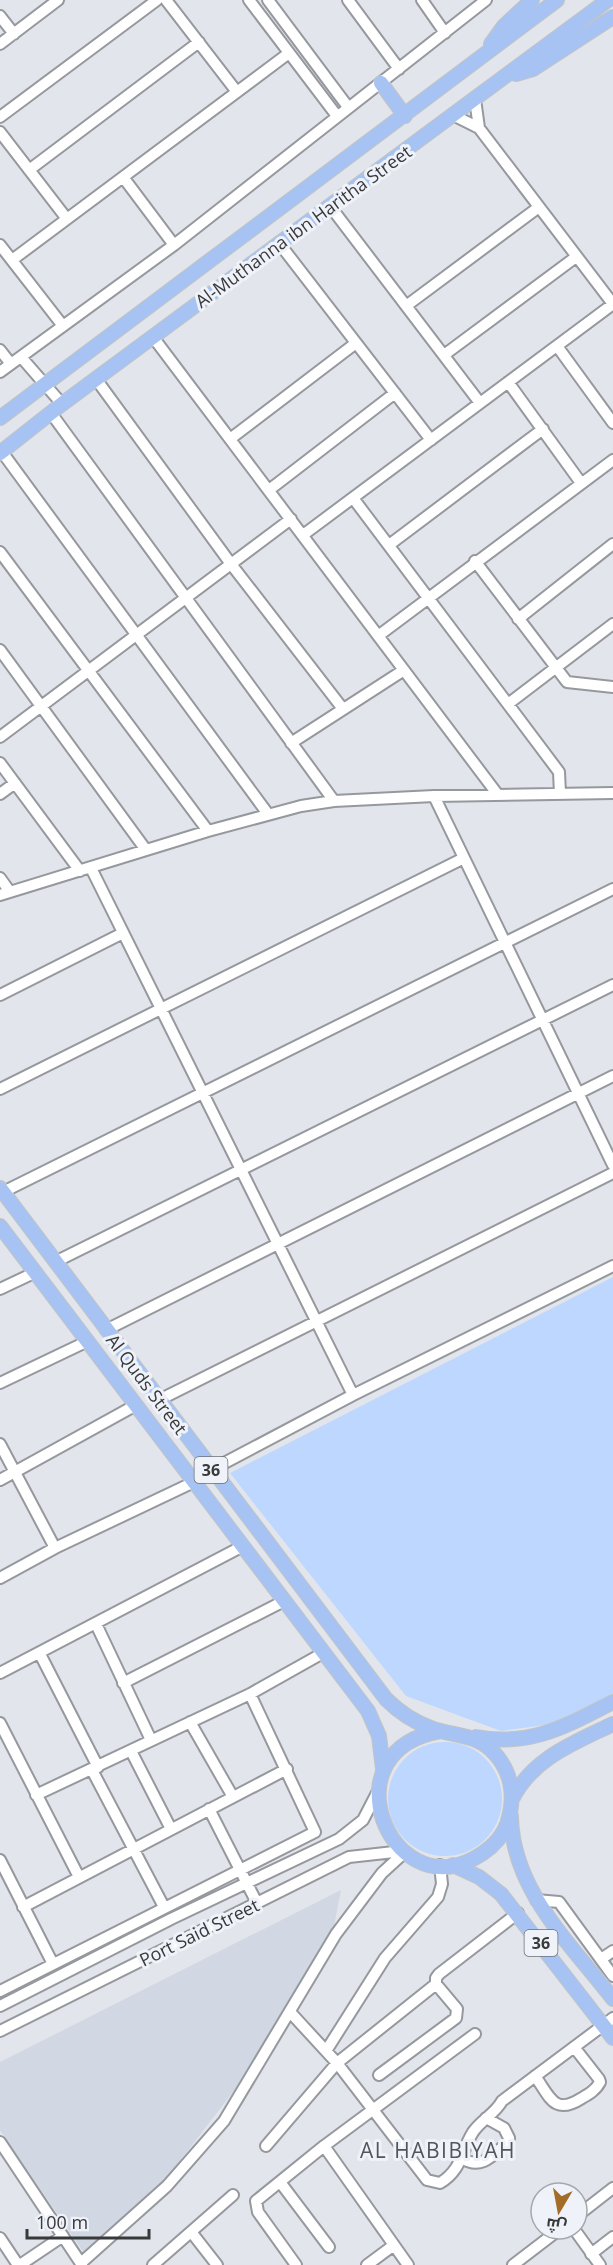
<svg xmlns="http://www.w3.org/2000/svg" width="613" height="2265" font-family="'Open Sans',Cairo,sans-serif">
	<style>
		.built { fill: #d1d7e3 }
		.green { fill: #bed7ff }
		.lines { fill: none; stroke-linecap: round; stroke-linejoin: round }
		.minor-casing { stroke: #95989d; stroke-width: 14 }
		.major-casing { stroke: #c3c4c4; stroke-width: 16 }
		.minor { stroke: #fff; stroke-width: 10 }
		.major { stroke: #a6c3f3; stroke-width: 14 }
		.labels { text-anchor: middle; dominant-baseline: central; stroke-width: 6; stroke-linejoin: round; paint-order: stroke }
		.shield { fill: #eff2f8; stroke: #6e7074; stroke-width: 1.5 }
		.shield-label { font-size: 16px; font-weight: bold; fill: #37393b }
		.street-label { font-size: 18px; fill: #37393b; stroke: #eff2f8 }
		.quarter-label { font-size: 21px; letter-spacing: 1.5px; fill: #52555a; stroke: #eff2f8 }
	</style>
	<rect width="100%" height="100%" fill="#e2e5eb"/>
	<!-- built -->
	<path class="built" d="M341 1890 334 1926 236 2088 169 2175 84 2253 0 2130V2062Z"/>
	<!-- green -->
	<path class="green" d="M613 1277V1702L575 1721 501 1731 406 1696 230 1473Z
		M388 1799a57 57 0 1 1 114 0a57 57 0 1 1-114 0Z"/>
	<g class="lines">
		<defs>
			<path id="minor" d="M166 0 237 92
				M249 0 337 116
				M268 0 348 107
				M348 0 399 69
				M422 0 445 33
				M0 16 14 34
				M0 44 58 0
				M475 99 479 128
				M453 115 479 128 613 304
				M0 117 157 0
				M0 132 67 219
				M29 170 199 42
				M123 177 174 245
				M330 206 480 403
				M279 243 431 440
				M0 245 63 326
				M12 260 289 53
				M406 306 539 207
				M153 337 498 795
				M557 346 613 423
				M0 350 11 364
				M444 355 576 257
				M21 357 62 404
				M0 372 174 245 486 0
				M96 379 231 564 343 709
				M508 382 581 483
				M51 413 334 801
				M230 439 356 343
				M2 452 268 814
				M269 490 395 393
				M353 498 559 772 560 794
				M303 535 613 304
				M389 545 543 429
				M0 552 208 831
				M475 561 567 682 613 687
				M518 619 613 544
				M378 636 613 460
				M0 650 146 850
				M508 704 613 624
				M0 737 291 519
				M291 743 404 670
				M0 763 80 871
				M0 794 15 783
				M434 796 613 1165
				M91 868 353 1395
				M0 878 10 892
				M0 895 208 831 301 806 334 801 434 796 613 793
				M0 995 123 933
				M0 1089 464 858
				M3 1192 613 889
				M55 1262 613 985
				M0 1289 36 1272
				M106 1330 613 1076
				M0 1383 88 1341
				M159 1400 613 1173
				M0 1444 55 1548
				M211 1470 353 1395 613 1266
				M0 1480 136 1405
				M0 1578 55 1548 194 1482
				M96 1624 151 1740
				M40 1654 98 1767
				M0 1673 243 1546
				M123 1683 284 1601
				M190 1722 233 1797
				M0 1723 79 1877
				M131 1751 171 1829
				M92 1770 164 1907
				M36 1795 250 1694 323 1653
				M209 1809 257 1903
				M0 1860 53 1964
				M536 1900 559 1902 613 1976
				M23 1907 287 1769
				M601 1959 613 1951
				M0 1991 315 1832 250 1694
				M0 2006 171 1919 339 1839 363 1820 378 1791
				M290 2012 337 2063 427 2180 440 2183C462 2170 461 2151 473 2132 481 2120 495 2114 502 2101L613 2018
				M0 2031 349 1857 403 1851
				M326 2051 385 1958 438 1897 442 1884 440 1865
				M379 2075 456 2018 457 2009 436 1984
				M535 2076C550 2097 554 2116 582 2098 589 2094 596 2090 600 2082L599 2079 574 2047
				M0 2142 82 2265
				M266 2146 337 2063 436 1984V1978L439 1974 518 1913
				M324 2146 408 2265
				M463 2159C482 2170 493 2155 507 2143L509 2138 504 2128 486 2118
				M280 2182 329 2247
				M577 2216 613 2188
				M574 2229 600 2265
				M192 2233 217 2265
				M0 2238 18 2265
				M591 2254 613 2237
				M81 2263 167 2186 224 2121 336 1934 382 1873 405 1852
				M20 2265 63 2236
				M153 2265 233 2195
				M296 2265 258 2212 256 2201 324 2146 475 2034
				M367 2265 394 2245
				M513 2265 560 2229"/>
			<path id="major" d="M491 44 504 26 532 0
				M516 74 533 69 613 17
				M381 83 405 116
				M0 418 557 0
				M0 453 62 404 608 0
				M0 1188 386 1699C399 1712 414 1722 431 1728 455 1737 478 1733 496 1755 513 1775 515 1800 507 1824 501 1840 488 1851 473 1859 389 1903 327 1750 441 1731
				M0 1226 368 1711 379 1736 383 1769
				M476 1737C531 1747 566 1726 613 1702
				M512 1799C533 1758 574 1743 613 1724
				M511 1816C512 1890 571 1944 613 1999
				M453 1865 479 1877 501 1894 613 2038"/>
		</defs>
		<!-- minor casing -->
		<use href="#minor" class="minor-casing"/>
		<!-- major casing -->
		<use href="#major" class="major-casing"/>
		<!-- minor -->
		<use href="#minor" class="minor"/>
		<!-- major -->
		<use href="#major" class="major"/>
	</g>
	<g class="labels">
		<!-- shield labels -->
		<g class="shield">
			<rect x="194.5" y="1457" width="33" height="26" rx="4.5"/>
			<rect x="524.5" y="1930" width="33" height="26" rx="4.5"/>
		</g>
		<g class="shield-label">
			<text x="211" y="1470">36</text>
			<text x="541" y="1943">36</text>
		</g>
		<!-- street labels -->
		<g class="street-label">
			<text transform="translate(303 226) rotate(-36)">Al-Muthanna ibn Haritha Street</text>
			<text transform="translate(147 1384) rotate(53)">Al Quds Street</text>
			<text transform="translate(199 1932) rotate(-26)">Port Said Street</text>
		</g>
		<!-- quarter labels -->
		<g class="quarter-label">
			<text x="438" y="2150">AL HABIBIYAH</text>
		</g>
	</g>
	<!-- north arrow -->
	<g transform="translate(559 2211) rotate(190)"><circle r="28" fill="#eff2f8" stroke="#a5a8ac" stroke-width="1.5"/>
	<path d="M0-4.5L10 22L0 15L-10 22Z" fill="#a36c27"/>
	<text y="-9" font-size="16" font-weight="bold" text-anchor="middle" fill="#37393b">ش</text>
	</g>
	<!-- scale -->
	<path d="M27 2229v9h122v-9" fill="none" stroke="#37393b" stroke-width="3"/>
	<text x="36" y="2229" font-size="18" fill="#37393b" stroke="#eff2f8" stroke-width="4.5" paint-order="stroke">100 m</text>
</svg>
